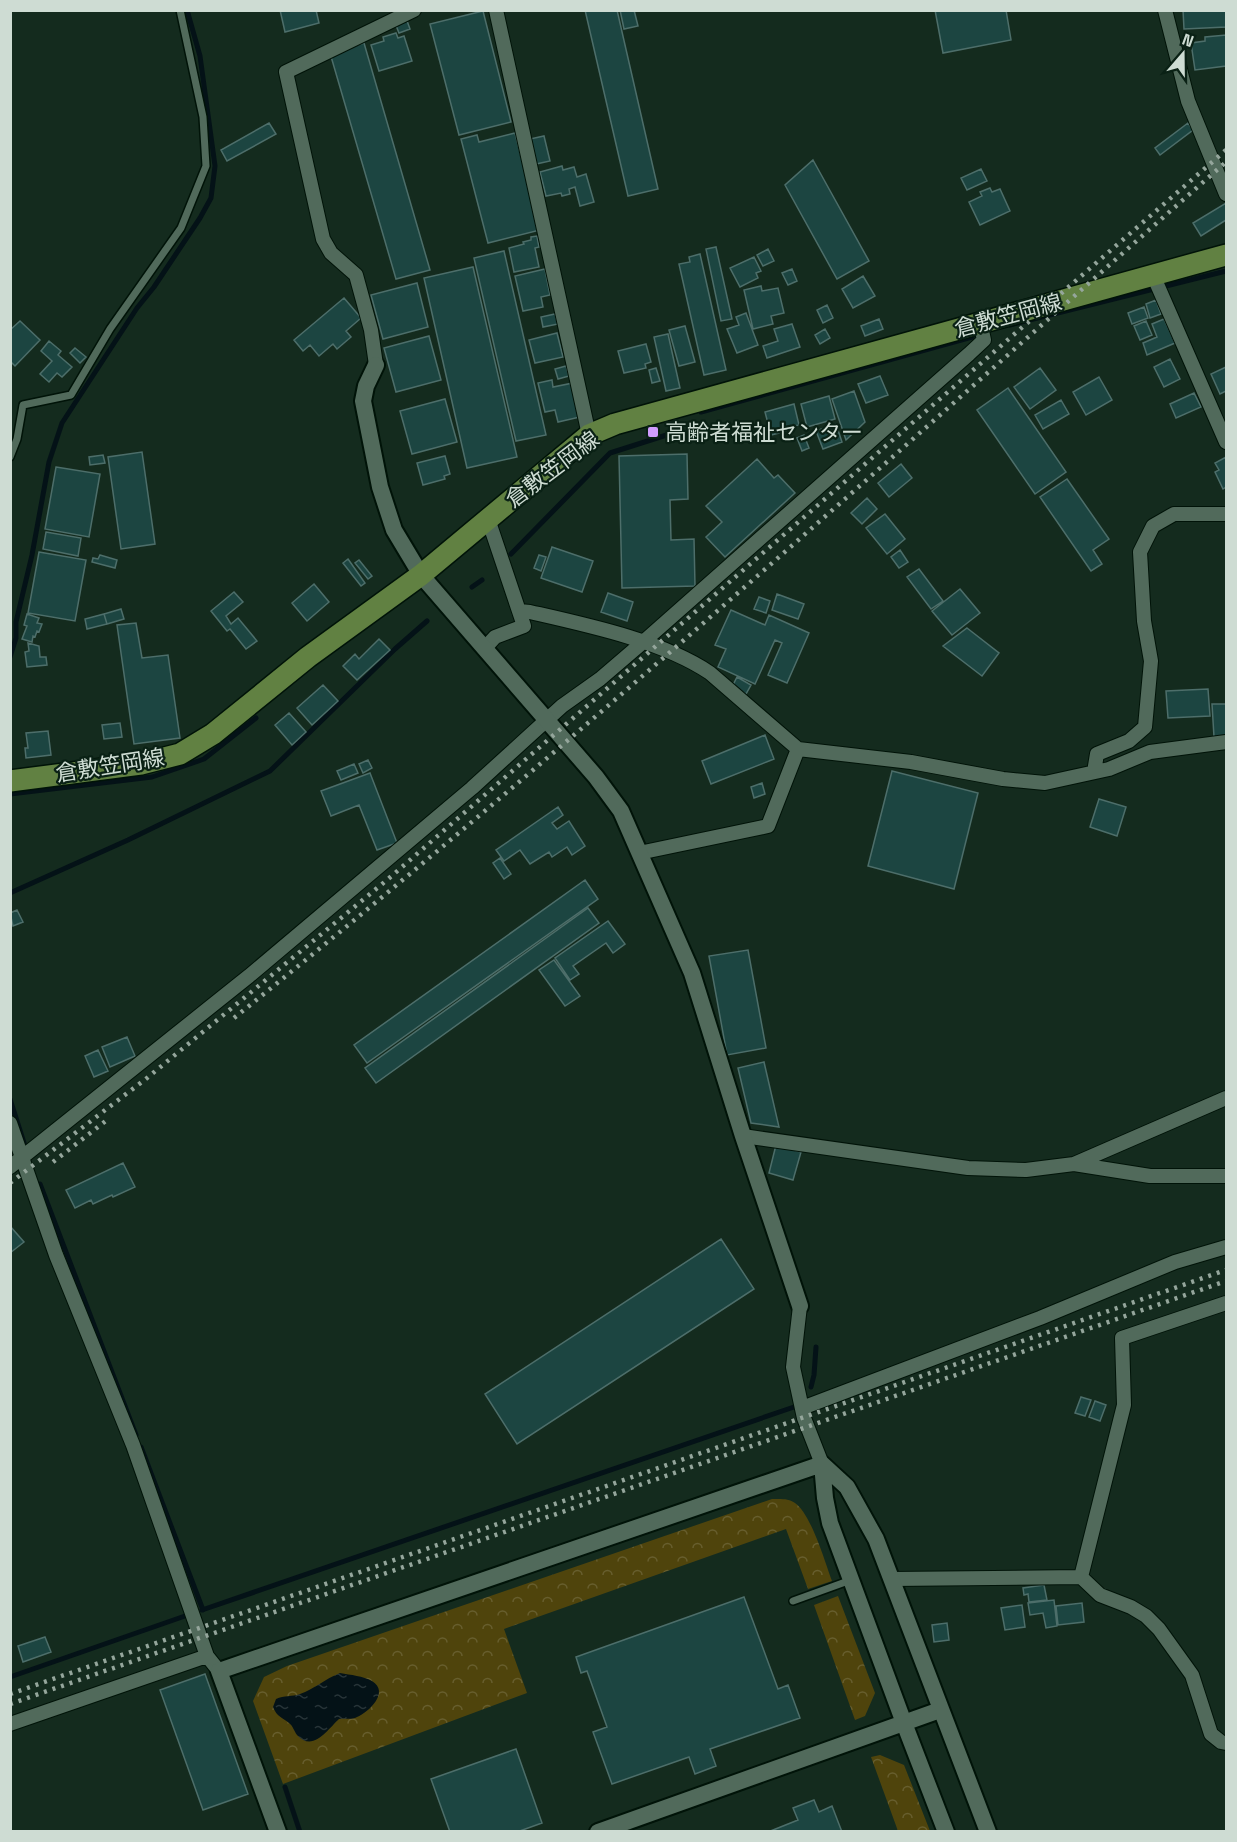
<svg xmlns="http://www.w3.org/2000/svg" width="1237" height="1842" font-family="'Space Grotesk','Noto Sans JP',sans-serif">
	<style>
		.forest { fill: url(#forest-crowns) }
		.water { fill: url(#water-ripples) }
		.lines { fill: none; stroke-linecap: round; stroke-linejoin: round }
		.stream { stroke: #041217; stroke-width: 5 }
		.building { fill: #1c4541; stroke: #4d6e6a; stroke-width: 1.5 }
		.service-casing { stroke: #001308; stroke-width: 10 }
		.minor-casing { stroke: #001308; stroke-width: 16 }
		.tertiary-casing { stroke: #001308; stroke-width: 20 }
		.primary-casing { stroke: #001308; stroke-width: 24 }
		.service { stroke: #516a5b; stroke-width: 7 }
		.minor { stroke: #516a5b; stroke-width: 14 }
		.tertiary { stroke: #516a5b; stroke-width: 16 }
		.primary { stroke: #618142; stroke-width: 21 }
		.rail { stroke: #95a69c; stroke-width: 4.5; stroke-dasharray: 3 6; stroke-linecap: butt }
		.poi-dot { fill: #d19dfe; stroke: #0a2115; stroke-width: 2 }
		.labels { text-anchor: middle; dominant-baseline: central; stroke-width: 4.5; stroke-linejoin: round; paint-order: stroke }
		.street-label { font-size: 22px; fill: #cedcd3; stroke: #0a2115 }
		.poi-label { font-size: 22px; fill: #cedcd3; stroke: #0a2115; text-anchor: start }
	</style>
	<defs>
		<pattern id="forest-crowns" width="20" height="18" patternUnits="userSpaceOnUse" patternTransform="scale(1.5)"><rect width="20" height="18" fill="#4f440c"/><path d="M2 6a3 3 0 1 1 6 0M12 15a3 3 0 1 1 6 0" fill="none" stroke="#675e2e"/></pattern>
		<pattern id="water-ripples" width="26" height="14" patternUnits="userSpaceOnUse" patternTransform="scale(1.5)"><rect width="26" height="14" fill="#041217"/><path d="M2 4q2-2 4 0t4 0M15 11q2-2 4 0t4 0" fill="none" stroke="#273438"/></pattern>
	</defs>
	<rect width="100%" height="100%" fill="#142b1e"/>
	<!-- forest -->
	<path class="forest" d="M772 1499C779 1499 789 1498 795 1503 811 1514 825 1562 832 1581L808 1589 786 1529 504 1629 527 1693 283 1784 253 1701 264 1677 287 1666Z
		M838 1596 875 1693 865 1716 855 1720 814 1605Z
		M880 1755 904 1765 930 1831H898L871 1757Z"/>
	<!-- water -->
	<path class="water" d="M340 1673C351 1675 363 1676 372 1681 390 1692 369 1712 357 1717 352 1720 345 1718 339 1719 328 1729 313 1753 297 1735 294 1731 293 1726 289 1723 282 1717 277 1717 273 1707L276 1699C284 1695 292 1697 300 1694 314 1689 325 1679 340 1673Z"/>
	<g class="lines">
		<!-- stream -->
		<path class="stream" d="M1010 325 1226 271
			M701 412 972 337
			M511 554 610 453 676 432
			M472 587 482 580
			M10 657 16 638V622L32 555 49 462 62 423 137 308 154 287 200 218 211 198 215 166 200 56 187 10
			M10 794 152 777 204 759 256 718
			M10 893 128 840 270 771 395 649 427 621
			M10 1099 25 1146
			M40 1184 136 1435
			M811 1387 814 1375 816 1347
			M141 1447 203 1610
			M202 1610 794 1407
			M10 1677 185 1616
			M285 1787 300 1832"/>
	</g>
	<!-- building -->
	<path class="building" d="M280 10H316L319 23 285 32Z
		M585 10H617L658 189 628 196Z
		M620 10H634L638 26 624 29Z
		M935 10H1006L1011 40 943 53Z
		M1183 10H1226V27L1184 29Z
		M483 11 511 122 459 135 430 24Z
		M406 18 410 29 399 33 395 23Z
		M396 33 398 38 404 36 412 61 379 71 371 45 384 41 383 37Z
		M1226 35V66L1195 70 1191 43 1205 41V37Z
		M364 43 430 270 396 279 330 53Z
		M269 123 276 134 227 161 221 150Z
		M1188 123 1193 130 1160 155 1155 148Z
		M515 133 540 230 488 243 461 139 477 135 479 142Z
		M544 136 550 161 536 164 530 139Z
		M813 160 869 261 837 279 785 185Z
		M562 166 563 170 574 167 577 177 586 174 594 202 580 206 575 187 569 189 570 194 562 196 561 193 546 196 540 172Z
		M981 169 987 181 967 190 961 178Z
		M990 188 992 192 1000 189 1010 211 980 225 969 202 982 196 980 192Z
		M1226 203V220L1201 236 1193 223Z
		M537 236 539 247 535 248 539 267 514 272 509 248 524 244 523 242 531 240V237Z
		M716 247 732 319 721 321 706 249Z
		M768 249 774 261 763 266 757 255Z
		M504 251 546 435 516 441 474 258Z
		M700 254 726 370 704 375 679 264 690 262 689 257Z
		M754 257 761 271 756 273 758 278 740 287 730 268Z
		M473 267 517 457 467 468 424 278Z
		M545 269 550 295 541 297 543 307 523 311 515 276Z
		M792 269 797 281 788 285 782 273Z
		M863 276 875 296 853 308 842 289Z
		M417 283 428 327 383 339 371 295Z
		M761 286 762 291 778 288 784 313 771 316 773 324 753 329 744 290Z
		M344 298 361 318 346 331 351 337 337 349 333 344 319 356 310 345 303 351 294 340Z
		M1156 300 1161 314 1150 318 1146 304Z
		M827 305 833 318 823 323 817 310Z
		M1144 307 1148 318 1132 324 1128 313Z
		M746 313 758 345 737 353 727 329 739 325 736 317Z
		M555 314 558 324 543 327 541 317Z
		M879 319 883 329 865 336 861 326Z
		M1164 319 1175 343 1147 355 1143 343 1157 337 1152 324Z
		M20 321 40 340 15 366 10 361V330Z
		M1146 321 1152 335 1140 340 1134 326Z
		M792 324 800 347 767 358 763 346 778 341 774 329Z
		M685 326 695 362 679 366 669 330Z
		M825 329 830 338 820 344 815 335Z
		M557 333 563 357 535 363 529 340Z
		M668 334 680 388 666 391 654 337Z
		M429 336 441 380 396 392 384 348Z
		M49 341 61 351 58 355 72 367 62 377 57 373 49 382 40 374 52 361 41 351Z
		M646 344 651 362 645 364 646 368 624 373 618 351Z
		M75 348 86 357 80 363 70 353Z
		M1170 359 1180 379 1164 387 1154 367Z
		M566 366 569 376 558 379 555 369Z
		M1226 367V391L1220 394 1211 374Z
		M656 368 660 381 652 383 649 370Z
		M1040 368 1056 390 1030 409 1014 387Z
		M880 376 888 395 866 403 858 384Z
		M1099 377 1112 400 1086 415 1073 392Z
		M552 380 553 387 573 383 580 417 558 422 555 410 545 412 538 383Z
		M1008 388 1066 472 1035 494 977 410Z
		M854 391 865 422 846 440 832 399Z
		M1194 393 1201 407 1176 418 1170 404Z
		M829 396 835 419 807 427 801 404Z
		M445 399 457 442 412 454 400 411Z
		M1061 400 1069 414 1043 429 1035 415Z
		M794 404 799 425 786 428 787 431 771 435 765 412Z
		M836 424 842 442 823 449 816 431Z
		M804 435 809 448 802 451 797 438Z
		M142 452 155 544 121 549 108 457Z
		M687 454 688 499 670 500 671 540 694 539 695 586 622 588 619 456Z
		M103 455 105 463 90 465 89 457Z
		M445 456 450 474 444 476 445 479 423 485 417 463Z
		M1226 457V487L1223 489 1215 472 1219 470 1215 463Z
		M757 459 774 478 778 475 795 493 725 557 706 537 722 522 706 506Z
		M901 464 912 478 889 497 878 483Z
		M56 467 100 474 89 537 45 529Z
		M1067 479 1109 539 1093 550 1102 564 1091 571 1040 497Z
		M867 498 877 509 862 524 851 513Z
		M885 514 905 539 887 554 866 528Z
		M46 532 81 538 78 556 43 549Z
		M552 547 593 561 582 592 541 578Z
		M900 550 908 562 899 568 891 557Z
		M39 552 86 560 75 621 28 613Z
		M100 555 117 560 115 568 92 562 93 558 98 559Z
		M539 555 546 557 541 571 534 568Z
		M348 559 365 583 361 586 343 563Z
		M359 560 372 576 368 579 355 563Z
		M919 569 943 601 931 609 907 577Z
		M314 584 329 602 307 621 292 603Z
		M960 589 980 613 952 635 932 611Z
		M234 592 243 602 226 616 231 624 238 618 257 641 246 649 230 629 227 631 211 611Z
		M608 593 633 602 627 621 601 612Z
		M777 594 804 604 798 619 772 610Z
		M759 597 770 601 766 613 754 609Z
		M121 609 124 619 107 624 104 614Z
		M731 610 765 625 769 615 809 633 787 683 768 675 782 643 775 640 755 684 718 667 726 649 715 645Z
		M27 614 39 618 37 623 42 624 39 632 37 631 35 637 33 636 32 642 22 639 27 626 24 625Z
		M104 614 107 624 87 629 85 619Z
		M136 623 142 658 168 655 180 738 134 744 117 625Z
		M967 628 999 653 982 676 943 646Z
		M379 639 390 650 357 680 343 666 355 654 359 659Z
		M28 643 39 646 40 657H46L47 665 27 667 25 652 29 651Z
		M737 677 751 685 746 694 732 687Z
		M323 685 338 701 312 725 297 708Z
		M1208 689 1210 716 1168 718 1166 691Z
		M1212 704H1226V736L1214 737Z
		M289 713 306 732 292 745 275 725Z
		M120 723 122 737 104 739 102 725Z
		M48 731 51 755 26 758 25 748H28L26 733Z
		M765 735 774 759 711 784 702 761Z
		M368 760 372 768 363 773 359 764Z
		M354 764 358 773 341 780 337 771Z
		M892 771 978 793 954 889 868 866Z
		M370 773 397 843 377 850 359 805 331 816 321 791Z
		M762 783 765 794 754 798 751 787Z
		M1099 799 1126 807 1117 836 1090 827Z
		M558 807 563 815 552 823 557 829 569 821 585 846 572 855 567 847 552 857 549 852 530 864 520 850 504 861 496 850Z
		M500 858 511 874 504 879 493 863Z
		M585 880 598 899 367 1063 354 1045Z
		M588 908 599 923 376 1083 365 1068Z
		M17 910 23 922 13 926 10 913Z
		M608 921 625 944 613 953 606 943 573 966 579 974 570 980 555 958Z
		M748 950 766 1048 727 1055 709 956Z
		M554 960 580 996 565 1006 539 970Z
		M127 1037 135 1056 110 1067 102 1047Z
		M98 1050 108 1071 94 1077 85 1056Z
		M764 1062 779 1127 751 1123 738 1068Z
		M776 1145 801 1152 793 1180 769 1173Z
		M123 1163 135 1187 113 1197 112 1195 93 1204 91 1200 75 1208 66 1190Z
		M10 1226 24 1242 10 1253Z
		M721 1239 754 1289 517 1444 485 1394Z
		M1081 1397 1091 1400 1085 1416 1075 1413Z
		M1095 1401 1106 1405 1100 1421 1089 1417Z
		M1044 1585 1047 1600 1029 1602 1028 1594 1024 1595 1023 1588Z
		M744 1597 778 1689 788 1685 800 1718 710 1749 716 1766 695 1774 689 1757 612 1784 593 1732 607 1727 587 1671 581 1673 576 1657Z
		M1054 1600 1057 1626 1046 1628 1043 1613 1030 1615 1028 1603Z
		M1082 1603 1084 1622 1058 1625 1056 1606Z
		M1022 1605 1025 1627 1005 1630 1001 1608Z
		M947 1623 949 1640 934 1642 932 1625Z
		M45 1637 51 1652 23 1662 18 1646Z
		M205 1674 248 1794 203 1810 160 1690Z
		M516 1749 542 1823 517 1832H450L431 1779Z
		M814 1800 819 1812 832 1806 842 1832H768L798 1820 793 1808Z"/>
	<g class="lines">
		<defs>
			<path id="service" d="M10 457 17 439 23 405 71 395 110 329 181 228 206 166 203 117 180 10
				M793 1601 851 1580"/>
			<path id="minor" d="M496 10 589 435
				M1165 10 1188 101 1226 194
				M1153 275 1226 442
				M376 365 371 330 356 275 331 253 323 239 286 72 414 10
				M519 611 530 612C587 625 663 641 710 673L798 749 911 762 1003 779 1045 783 1109 769 1150 752 1226 742
				M485 648 495 637 524 626 488 519
				M1094 772 1097 754 1129 741 1145 727 1151 661 1144 621 1140 552 1153 526 1174 514H1226
				M639 853 768 826 798 749
				M10 1123 56 1255 133 1445 207 1656 219 1671
				M743 1136 968 1168 1026 1170 1074 1164 1226 1098
				M1074 1164 1150 1176H1226
				M10 1167 249 976 472 788 562 706 600 679 642 643 969 354 984 340 980 322
				M1226 1303 1122 1338 1124 1405 1081 1577 1100 1595 1131 1607 1146 1616 1159 1629 1192 1675 1211 1734 1221 1742 1226 1743
				M800 1306 793 1367 804 1418 822 1464
				M802 1408 1040 1318 1175 1262 1226 1247
				M892 1579 1081 1577
				M10 1724 207 1656"/>
			<path id="tertiary" d="M376 365 366 386 363 401 380 487 394 530 421 575 596 777 621 811 692 973 743 1136 800 1306
				M822 1464 847 1487 876 1539 988 1832
				M822 1464 825 1498 830 1523 904 1723 946 1832
				M278 1832 219 1671 822 1464
				M598 1832 940 1710"/>
			<path id="primary" d="M10 781 141 764 180 754 213 734 308 657 421 575 589 435 615 424 1226 255"/>
		</defs>
		<!-- service casing -->
		<use href="#service" class="service-casing"/>
		<!-- minor casing -->
		<use href="#minor" class="minor-casing"/>
		<!-- tertiary casing -->
		<use href="#tertiary" class="tertiary-casing"/>
		<!-- primary casing -->
		<use href="#primary" class="primary-casing"/>
		<!-- service -->
		<use href="#service" class="service"/>
		<!-- minor -->
		<use href="#minor" class="minor"/>
		<!-- tertiary -->
		<use href="#tertiary" class="tertiary"/>
		<!-- primary -->
		<use href="#primary" class="primary"/>
		<!-- rail -->
		<path class="rail" d="M234 1018C574 745 899 450 1226 162
			M53 1162 107 1120
			M10 1183 147 1078 387 880 1226 150
			M10 1694 1226 1270
			M10 1704 1226 1281"/>
	</g>
	<!-- markers -->
	<rect class="poi-dot" x="647" y="426" width="12" height="12" rx="3"/>
	<g class="labels">
		<!-- street labels -->
		<g class="street-label">
			<text transform="translate(1008 315) rotate(-15)">倉敷笠岡線</text>
			<text transform="translate(552 469) rotate(-37)">倉敷笠岡線</text>
			<text transform="translate(110 765) rotate(-9)">倉敷笠岡線</text>
		</g>
		<!-- poi labels -->
		<g class="poi-label">
			<text x="665" y="432">高齢者福祉センター</text>
		</g>
	</g>
	<!-- border -->
	<rect width="1237" height="1842" fill="none" stroke="#cedcd3" stroke-width="24"/>
	<!-- north arrow -->
	<g transform="translate(1183 54) rotate(20)" stroke="#0a2115" stroke-width="4.5" paint-order="stroke">
	<path d="M0-4.5L10 22L0 15L-10 22Z" fill="#cedcd3"/>
	<text y="-9" font-size="16" font-weight="bold" text-anchor="middle" fill="#cedcd3">N</text>
	</g>
</svg>
